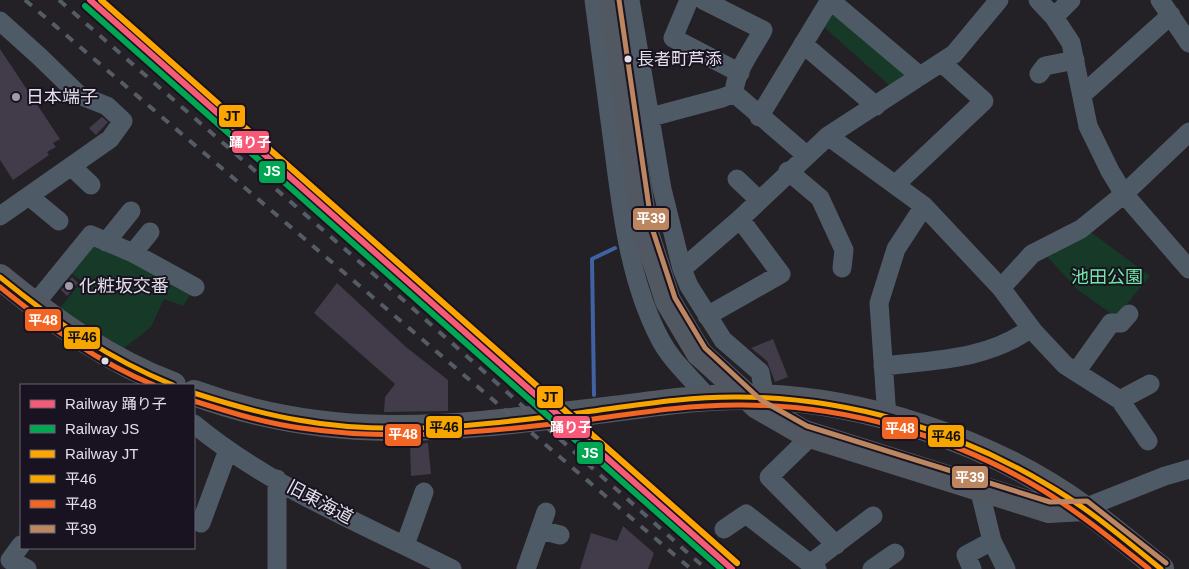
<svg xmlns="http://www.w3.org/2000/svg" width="1189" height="569" font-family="Arial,'Noto Sans JP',sans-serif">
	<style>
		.green { fill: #163a27 }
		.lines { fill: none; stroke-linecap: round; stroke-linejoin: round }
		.stream { stroke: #4062a3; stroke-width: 4 }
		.building { fill: #413b4a }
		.minor { stroke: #4e5b67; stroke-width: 19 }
		.highway { stroke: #525862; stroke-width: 26 }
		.rail { stroke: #565c65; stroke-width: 4; stroke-dasharray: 9 9; stroke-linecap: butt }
		.highway-bridge { stroke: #525862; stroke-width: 26 }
		.bus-1-casing { stroke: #191321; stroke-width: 9 }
		.bus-2-casing { stroke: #191321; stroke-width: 9 }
		.bus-3-casing { stroke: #191321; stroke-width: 9 }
		.bus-1 { stroke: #f7a600; stroke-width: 5 }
		.bus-2 { stroke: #f26522; stroke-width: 5 }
		.bus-3 { stroke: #bb8660; stroke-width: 5 }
		.rail-1-casing { stroke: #191321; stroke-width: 10 }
		.rail-2-casing { stroke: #191321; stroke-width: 10 }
		.rail-3-casing { stroke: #191321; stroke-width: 10 }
		.rail-1 { stroke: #f75a77; stroke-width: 6 }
		.rail-2 { stroke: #00a651; stroke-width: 6 }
		.rail-3 { stroke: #ffa500; stroke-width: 6 }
		.bus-dot { fill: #e2dfe9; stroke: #191321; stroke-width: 2 }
		.poi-dot { fill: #9f9ca5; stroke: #191321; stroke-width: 2 }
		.labels { text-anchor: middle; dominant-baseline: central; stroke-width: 4; stroke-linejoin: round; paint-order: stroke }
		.bus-label { font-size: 17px; fill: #e2dfe9; stroke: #191321; text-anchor: start }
		.poi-label { font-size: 18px; fill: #e2dfe9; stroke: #191321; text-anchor: start }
		.park-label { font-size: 18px; fill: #6fe9a4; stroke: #191321 }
		.street-label { font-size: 18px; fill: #e2dfe9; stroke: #191321 }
		.line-badge { stroke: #191321; stroke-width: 2 }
		.badge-label { font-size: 14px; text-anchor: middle; font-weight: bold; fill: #fff }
		.pale-badge-label { font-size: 14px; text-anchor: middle; font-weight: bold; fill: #111 }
	</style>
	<rect width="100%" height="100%" fill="#232026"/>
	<!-- green -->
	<path class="green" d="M830 0 920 76 897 92 817 21Z
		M1084 227 1150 276 1116 317 1078 290 1041 250Z
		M91 235 195 287 183 306 164 299 151 327 123 349 59 309 82 281 64 268Z"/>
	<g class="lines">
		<!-- stream -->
		<path class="stream" d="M594 395 592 259 615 248"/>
	</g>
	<!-- building -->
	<path class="building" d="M0 49 60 139 53 143 56 147 47 152 49 155 13 180 0 160Z
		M102 117 108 122 96 135 89 128Z
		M72 277 78 283 67 296 61 290Z
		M337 283 406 347 448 380V411L384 412 385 397 395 384 314 313Z
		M773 339 788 377 775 382 767 361 751 348Z
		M428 443 431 474 411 476 410 445Z
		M623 526 654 553 648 569H580L591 533 617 541Z"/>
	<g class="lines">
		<!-- minor -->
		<path class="minor" d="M594 0C601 50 607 101 614 151 622 214 630 282 660 339 672 362 692 378 708 398
			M630 0 662 189 682 269 689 286 723 340 760 372 765 398
			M689 0 673 38 740 73
			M703 0 763 30C753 49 735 71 734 93L806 155
			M830 0 920 76
			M1038 0 1054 17 1071 43 1088 126 1110 171 1124 194 1189 269
			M1160 0 1189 43
			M1054 17 1071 0
			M0 21 40 57 79 95 107 106 123 121 110 139 0 216
			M803 44 876 106
			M1039 74 1045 66 1075 60
			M1082 95 1171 15
			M651 117 722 98 734 93
			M759 117 830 0
			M828 136 924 206 1001 288 1034 332 1065 365 1120 400 1148 441
			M72 167 91 185
			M788 171 820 198 844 250 842 268
			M737 179 759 200
			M896 184 984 101 942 63
			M30 197 59 221
			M106 242 131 211
			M133 253 150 232
			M682 269 740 219 828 136 954 54 999 0
			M1001 288 1032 254 1081 229 1124 194 1189 132
			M34 305 91 235 133 253 195 287
			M707 316 781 274 740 219
			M883 366C934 360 988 360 1031 328
			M1076 372 1111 323H1121L1129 314
			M1120 400 1150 384
			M887 418 879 303 896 249 924 206
			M194 424C270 487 365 525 452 569
			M811 436 769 477 836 545
			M277 479V569
			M979 488 992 541 1006 569
			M1084 508 1165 476 1189 469
			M201 523 228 450
			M724 529 746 514 817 569
			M541 530 560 535
			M21 545 10 560 27 569
			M405 545 424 492
			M811 563 873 516
			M526 569 546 512
			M872 569 895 553
			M972 569 966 555 992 541"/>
		<!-- highway -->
		<path class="highway" d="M611 0 645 230 668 301 699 353
			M0 277C52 320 109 361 173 385
			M194 393C340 447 463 427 613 409 655 404 697 397 740 397 857 396 990 440 1085 509 1111 528 1136 549 1161 569
			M804 433 1049 510 1084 508"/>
		<!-- rail -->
		<path class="rail" d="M25 0 691 569
			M59 0 409 305 706 569"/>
		<!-- highway-bridge -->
		<path class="highway-bridge" d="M699 353 757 406 804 433"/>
		<defs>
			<path id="bus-1" d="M0 277C54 321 109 359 173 385
				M194 393C228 404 262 414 298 420 384 436 476 426 562 415 621 408 681 396 740 397 848 398 954 429 1046 484 1088 508 1124 539 1161 569"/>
			<path id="bus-2" d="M0 287C47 325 97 362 154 385
				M194 401C229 412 264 423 301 428 388 441 475 433 562 423 620 416 679 405 737 405 844 404 953 436 1044 491 1081 514 1115 542 1149 569"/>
			<path id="bus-3" d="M619 0 652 228 675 298 705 348 761 400 807 426 1050 502 1087 501 1166 563"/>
		</defs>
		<!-- bus-1 casing -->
		<use href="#bus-1" class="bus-1-casing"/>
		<!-- bus-2 casing -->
		<use href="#bus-2" class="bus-2-casing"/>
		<!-- bus-3 casing -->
		<use href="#bus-3" class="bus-3-casing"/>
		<!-- bus-1 -->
		<use href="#bus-1" class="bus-1"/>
		<!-- bus-2 -->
		<use href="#bus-2" class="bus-2"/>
		<!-- bus-3 -->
		<use href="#bus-3" class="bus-3"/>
		<defs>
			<path id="rail-1" d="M90 0 732 569"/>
			<path id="rail-2" d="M85 6 721 569"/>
			<path id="rail-3" d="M101 0 737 563"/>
		</defs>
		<!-- rail-1 casing -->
		<use href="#rail-1" class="rail-1-casing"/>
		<!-- rail-2 casing -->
		<use href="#rail-2" class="rail-2-casing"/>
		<!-- rail-3 casing -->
		<use href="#rail-3" class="rail-3-casing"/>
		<!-- rail-1 -->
		<use href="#rail-1" class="rail-1"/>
		<!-- rail-2 -->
		<use href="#rail-2" class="rail-2"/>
		<!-- rail-3 -->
		<use href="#rail-3" class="rail-3"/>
	</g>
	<!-- markers -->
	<g class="bus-dot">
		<circle cx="628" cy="59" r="4.5"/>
		<circle cx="105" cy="361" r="4.5"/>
	</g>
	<g class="poi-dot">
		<circle cx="16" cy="97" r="5"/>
		<circle cx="69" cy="286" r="5"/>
	</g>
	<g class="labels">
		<!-- bus labels -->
		<g class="bus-label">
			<text x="637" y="59">長者町芦添</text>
		</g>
		<!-- poi labels -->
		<g class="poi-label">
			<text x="26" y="97">日本端子</text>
			<text x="79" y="286">化粧坂交番</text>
		</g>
		<!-- park labels -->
		<g class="park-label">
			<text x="1107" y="277">池田公園</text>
		</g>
		<!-- street labels -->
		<g class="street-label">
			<text transform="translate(320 502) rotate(28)">旧東海道</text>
		</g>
	</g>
	<g class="line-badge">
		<rect x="218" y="104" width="28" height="24" rx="5" fill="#ffa500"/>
		<rect x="231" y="130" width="39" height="24" rx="5" fill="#f75a77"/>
		<rect x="258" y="160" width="28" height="24" rx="5" fill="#00a651"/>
		<rect x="632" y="207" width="38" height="24" rx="5" fill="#bb8660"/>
		<rect x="24" y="308" width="38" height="24" rx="5" fill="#f26522"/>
		<rect x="63" y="326" width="38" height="24" rx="5" fill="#f7a600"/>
		<rect x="536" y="385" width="28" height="24" rx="5" fill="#ffa500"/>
		<rect x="552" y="415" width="39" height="24" rx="5" fill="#f75a77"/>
		<rect x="425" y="415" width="38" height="24" rx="5" fill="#f7a600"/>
		<rect x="881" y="416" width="38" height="24" rx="5" fill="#f26522"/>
		<rect x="384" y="423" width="38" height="24" rx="5" fill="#f26522"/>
		<rect x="927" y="424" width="38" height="24" rx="5" fill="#f7a600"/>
		<rect x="576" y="441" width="28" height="24" rx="5" fill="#00a651"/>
		<rect x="951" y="465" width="38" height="24" rx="5" fill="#bb8660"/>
	</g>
	<g class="badge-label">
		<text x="250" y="147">踊り子</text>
		<text x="272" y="176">JS</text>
		<text x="651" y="223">平39</text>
		<text x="43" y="325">平48</text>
		<text x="571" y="432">踊り子</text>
		<text x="900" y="433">平48</text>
		<text x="403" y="439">平48</text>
		<text x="590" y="458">JS</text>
		<text x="970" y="482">平39</text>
	</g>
	<g class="pale-badge-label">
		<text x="232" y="121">JT</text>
		<text x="82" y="342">平46</text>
		<text x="550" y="402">JT</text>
		<text x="444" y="432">平46</text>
		<text x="946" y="441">平46</text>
	</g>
	<!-- legend -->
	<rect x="20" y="384" width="175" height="165" fill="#191321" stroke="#696571"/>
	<rect x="30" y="400" width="25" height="8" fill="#f75a77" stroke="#696571"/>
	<text x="65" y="409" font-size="15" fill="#e2dfe9">Railway 踊り子</text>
	<rect x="30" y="425" width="25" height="8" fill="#00a651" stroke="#696571"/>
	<text x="65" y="434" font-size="15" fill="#e2dfe9">Railway JS</text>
	<rect x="30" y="450" width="25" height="8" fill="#ffa500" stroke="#696571"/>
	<text x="65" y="459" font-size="15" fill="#e2dfe9">Railway JT</text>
	<rect x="30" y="475" width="25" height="8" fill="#f7a600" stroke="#696571"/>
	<text x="65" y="484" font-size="15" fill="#e2dfe9">平46</text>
	<rect x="30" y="500" width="25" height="8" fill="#f26522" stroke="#696571"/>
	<text x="65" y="509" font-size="15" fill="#e2dfe9">平48</text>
	<rect x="30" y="525" width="25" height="8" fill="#bb8660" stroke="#696571"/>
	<text x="65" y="534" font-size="15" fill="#e2dfe9">平39</text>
</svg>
